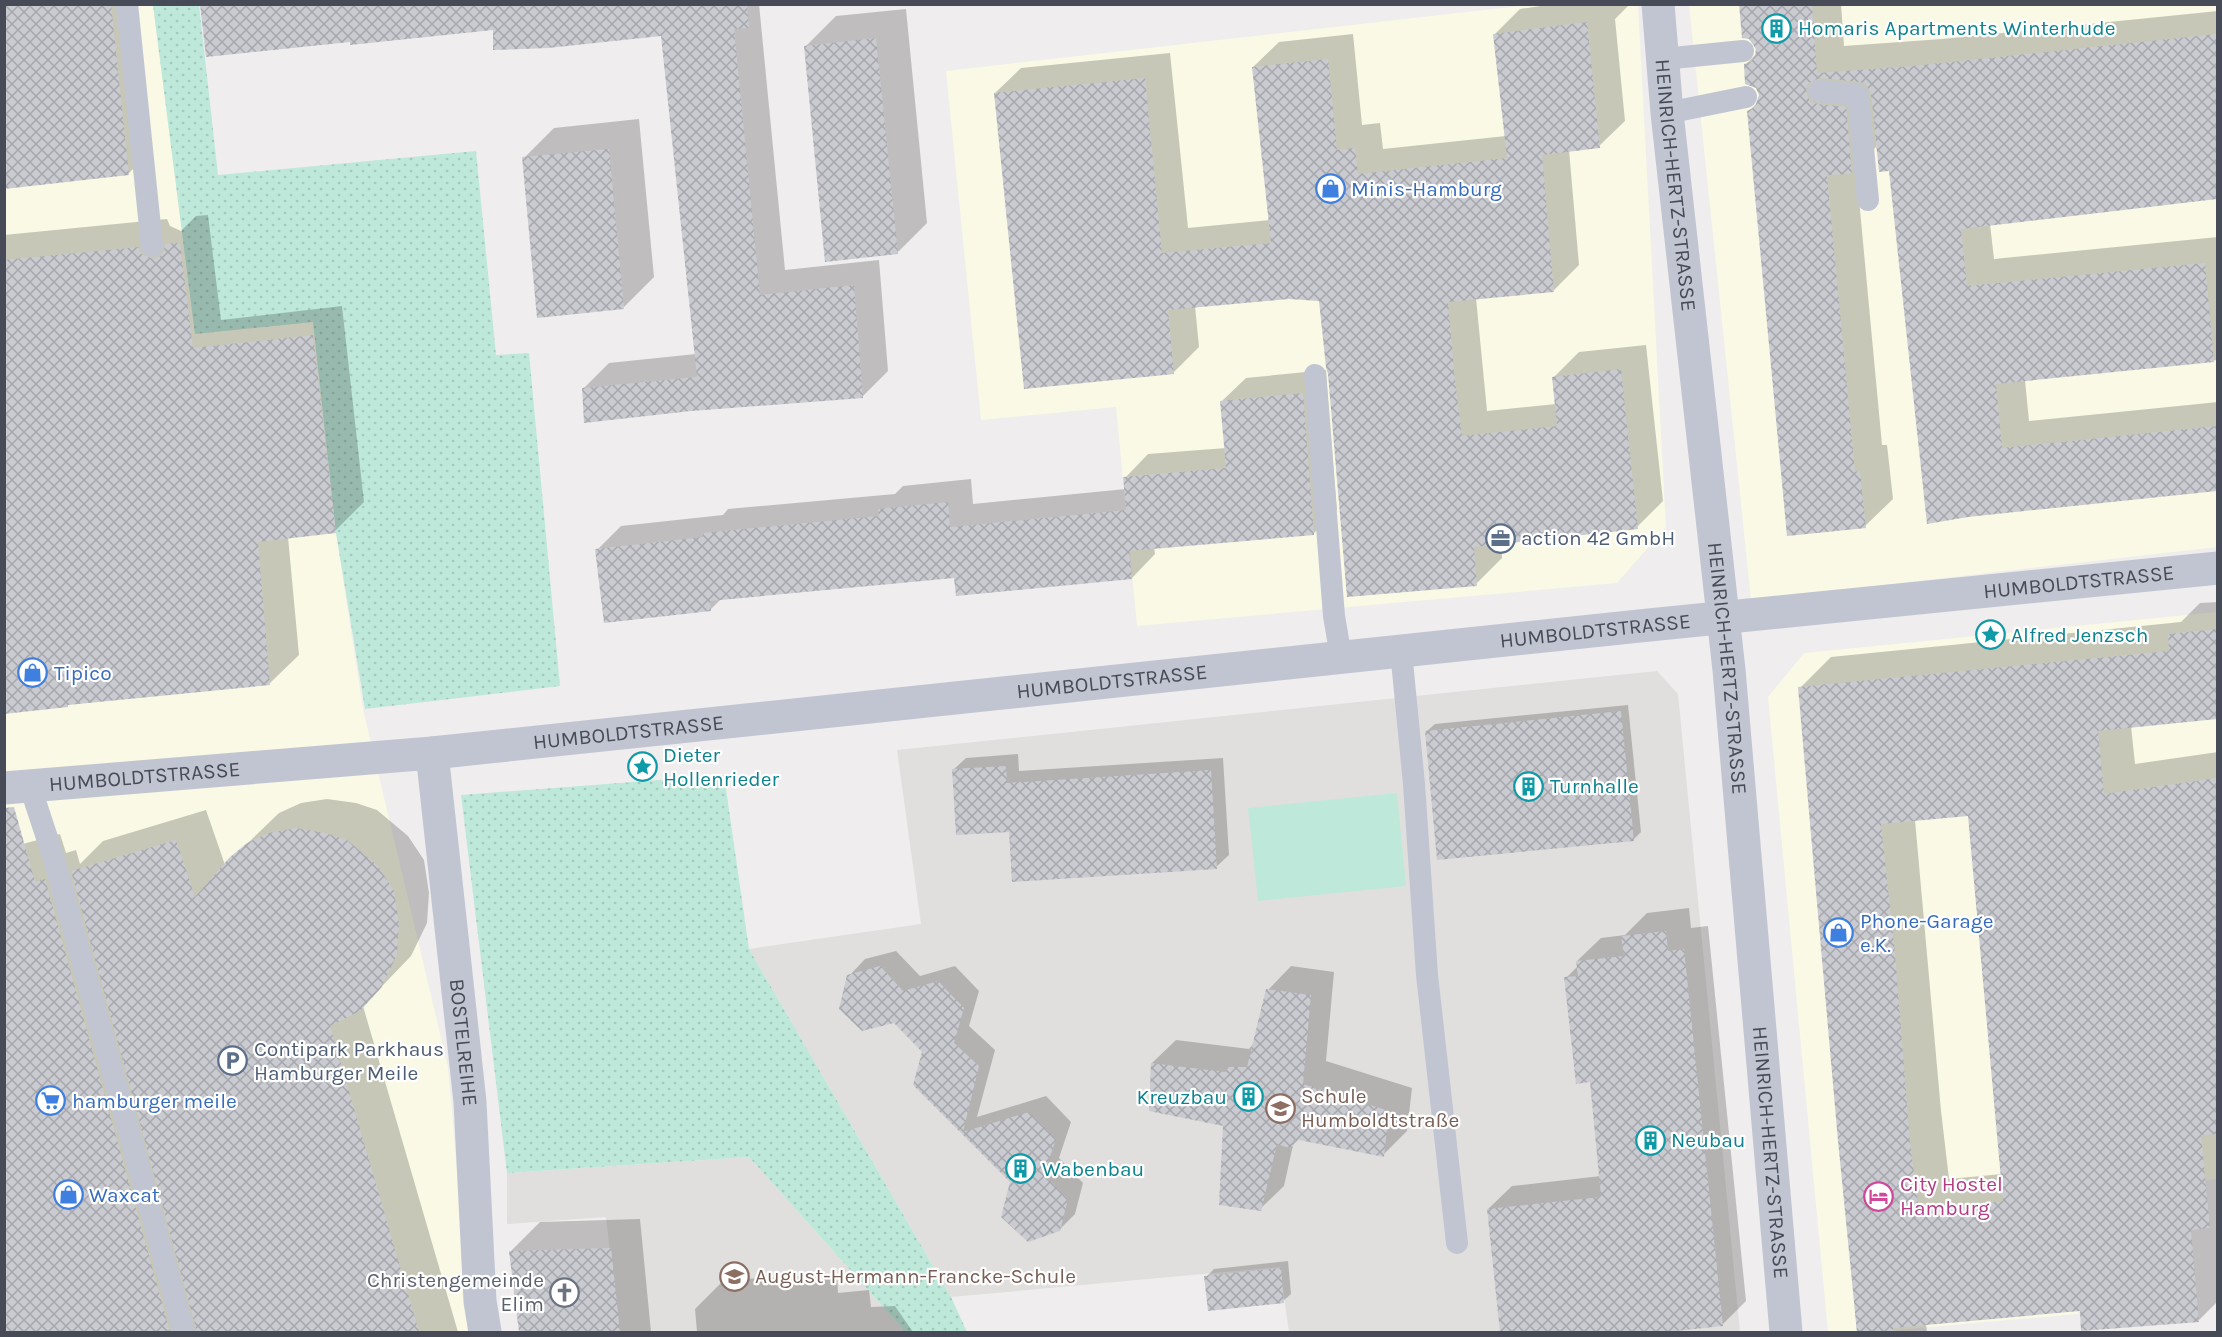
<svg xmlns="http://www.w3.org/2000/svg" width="2222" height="1337" font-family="Karla,sans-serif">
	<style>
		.commercial { fill: #f9f9e6 }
		.education { fill: #e0dfde }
		.grass { fill: #bee9da }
		.park { fill: url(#park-dots) }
		.shadow { fill: #0003; fill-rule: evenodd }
		.building { fill: url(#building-cross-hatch); fill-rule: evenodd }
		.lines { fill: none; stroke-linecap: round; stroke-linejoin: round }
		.lane { stroke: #c1c5d1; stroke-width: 22 }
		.street { stroke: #c1c5d1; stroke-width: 33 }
		.labels { text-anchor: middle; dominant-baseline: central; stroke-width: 4.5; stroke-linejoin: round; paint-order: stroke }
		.culture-label { font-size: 21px; fill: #0d838f; stroke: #fff; text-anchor: start }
		.street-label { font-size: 21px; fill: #474b58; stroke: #fff }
		.shop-label { font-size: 21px; fill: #366cbe; stroke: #fff; text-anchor: start }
		.service-label { font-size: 21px; fill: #4e5e75; stroke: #fff; text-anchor: start }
		.education-label { font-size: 21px; fill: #785e54; stroke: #fff; text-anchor: start }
		.hotel-label { font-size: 21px; fill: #b23c85; stroke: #fff; text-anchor: start }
		.worship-label { font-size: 21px; fill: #5b616d; stroke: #fff; text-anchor: end }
	</style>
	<defs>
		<pattern id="park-dots" width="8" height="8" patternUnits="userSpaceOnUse" patternTransform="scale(1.5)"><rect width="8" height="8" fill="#bee9da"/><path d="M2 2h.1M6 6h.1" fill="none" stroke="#a5c9bd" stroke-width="1.8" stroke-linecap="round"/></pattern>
		<pattern id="building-cross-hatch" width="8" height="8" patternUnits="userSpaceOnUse" patternTransform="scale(1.5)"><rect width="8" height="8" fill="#cacbd1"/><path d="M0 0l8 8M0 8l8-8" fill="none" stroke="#a6a7ac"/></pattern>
	</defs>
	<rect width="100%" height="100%" fill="#efeded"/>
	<!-- commercial -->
	<path class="commercial" d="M5 5H153L195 334 313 322 336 533 363 709 448 1067 471 1332H5Z
		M1528 5H1638L1666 527 1617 583 1137 626 1116 407 981 420 946 71Z
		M1689 5H2217V547L1751 600Z
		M2217 612V1179L2071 1194 2078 1314 1896 1330V1332H1828L1768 697 1804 653Z"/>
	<!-- education -->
	<path class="education" d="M1657 671 1678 694 1740 1332H1289L1280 1267 951 1297 749 949 921 924 897 750Z
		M749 1157 903 1329V1332H619L606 1217 507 1224V1173Z"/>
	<!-- grass -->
	<path class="grass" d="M1397 793 1406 886 1258 901 1248 808Z"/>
	<!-- park -->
	<path class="park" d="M153 5H199L218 175 476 151 496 355 529 353 560 686 365 709 336 533 313 322 195 334Z
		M724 775 749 949 951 1297 967 1332H903V1329L749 1157 507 1173 461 795Z"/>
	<!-- shadow -->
	<path class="shadow" d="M4 4H136L152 150 128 174Z
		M202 4H759L785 270 879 260 888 371 862 397 583 389 609 363 696 354 663 35 495 28 351 40Z
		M1554 4H1630L1615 19 1625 121 1599 146 1569 150 1579 265 1553 291 1476 298 1487 411 1556 404 1553 378 1579 352 1646 345 1663 501 1637 527 1501 542 1502 558 1476 584 1330 374 1320 295 1195 306 1199 347 1174 372 995 93 1021 68 1170 53 1188 228 1270 220 1253 67 1279 42 1353 34 1362 125 1380 123 1383 149 1506 136 1495 34 1520 9Z
		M1741 4H1841L1844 46 1942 39 2218 11V198L1990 224 1994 259 2218 237V360L2025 380 2029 421 2218 402V490L1967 516 1891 170 1878 145 1856 167 1882 445H1887L1893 499 1865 526 1749 111 1759 101 1761 95 1745 65 1757 53Z
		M906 9 927 223 897 253 806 46 836 16Z
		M639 119 654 277 624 307 524 158 554 128Z
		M208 215 221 320 342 306 364 502 335 531 288 537 299 655 270 683 69 703 4 712V235L167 219 170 226 181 231 196 216Z
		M1326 370 1337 510 1313 534 1154 547 1155 554 1132 578 955 577 722 598 710 610 597 550 621 526 723 515 728 509 895 494 903 486 971 479 973 504 1126 489 1125 478 1148 454 1226 448 1222 401 1246 378Z
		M2218 602V718L2131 726 2135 764 2218 752V1301L2199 1320 2081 1310 1926 1324 1927 1332H1857L1800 688 1831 657 2181 622 2200 603ZM1970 814 2002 1174 1949 1179 1941 1111 1915 820Z
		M1628 705 1641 832 1633 840 1427 731 1435 724Z
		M1018 754 1019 771 1223 758 1229 855 1216 867 1010 830 953 770 966 758Z
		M327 799 356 803 377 810 408 836 424 860 429 893 427 923 411 956 363 1006 458 1332H4V849L60 834 66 853 76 850 80 864 103 841 206 810 225 865 279 813 301 803Z
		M1689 908 1691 928 1708 926 1746 1301 1722 1325 1652 1332H1501L1488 1209 1512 1186 1601 1176 1591 1080 1566 978 1578 966 1577 961 1601 938 1625 935 1647 913Z
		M896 951 920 976 955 966 979 991 969 1026 995 1050 977 1117 1046 1096 1071 1122 1059 1158 1083 1183 1075 1214 1059 1230 914 1085 923 1052 849 976 865 959Z
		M1291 966 1334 972 1326 1061 1412 1088 1407 1131 1383 1155 1300 1138 1293 1145 1284 1186 1260 1209 1225 1125 1152 1063 1176 1040 1249 1049 1254 1043 1268 990Z
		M640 1219 651 1332H520L511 1251 540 1222Z
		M1288 1261 1291 1294 1283 1301 1206 1277 1214 1269Z
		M837 1274 838 1293 869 1290 871 1307 895 1306 913 1332H697L695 1309 724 1280Z"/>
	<!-- building -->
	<path class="building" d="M4 4H111L129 175 4 189Z
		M200 4H747L749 28 734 29 760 295 854 285 863 398 691 411 584 423 582 388 697 377 661 36 548 48 493 50V30L350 45V42L206 57Z
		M1739 4H1812L1817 73 1913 66 2217 34V199L1961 229 1967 286 2205 263 2214 362 1996 384 2002 448 2217 426V491L1968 517 1927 524 1889 171 1879 172 1871 93 1866 84 1860 82 1820 78 1808 83 1806 89 1807 96 1811 102 1818 104 1846 107 1852 174 1827 175 1855 472 1860 471 1866 528 1787 536 1747 111 1755 107 1759 95 1756 88 1745 84 1744 64 1751 62 1755 56 1756 49 1749 39 1742 38Z
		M1587 22 1600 148 1542 155 1554 292 1448 302 1455 381 1462 436 1557 426 1552 377 1621 369 1638 529 1474 547 1477 586 1347 597 1328 374 1326 367 1319 301 1289 299 1168 310 1174 374 1024 389 994 93 1145 78 1162 253 1271 243 1252 67 1328 59 1337 150 1355 148 1358 174 1507 158 1493 34Z
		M876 38 898 254 825 262 804 46Z
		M609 149 624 309 537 318 522 157Z
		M180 243 193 348 313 335 336 533 258 542 270 685 68 705V707L4 714V260L139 247 141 254 153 259 160 257 164 251 165 244Z
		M1303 393 1314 535 1129 551 1132 579 956 596 954 578 710 601 711 611 604 623 595 549 703 537V533L879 516 878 509 948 502 950 527 1126 510 1123 477 1226 468 1220 401Z
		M2217 629V719L2098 731 2104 794 2217 778V1134L2201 1135 2210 1228 2191 1230 2199 1322 2081 1331 2080 1311 1893 1328V1332H1857L1838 1141 1798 687 2169 651 2168 634ZM1968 816 2003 1201 1919 1210 1910 1143 1895 954 1881 824Z
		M1621 711 1634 841 1437 860 1425 731Z
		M1006 766 1007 783 1211 770 1217 869 1012 882 1009 832 956 835 952 769Z
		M14 807 35 882 45 879 170 1332H4V808Z
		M296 828 325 833 347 840 378 866 394 891 399 924 397 955 381 988 360 1011 330 1026 419 1332H197L71 871 176 840 195 897 229 858 247 843 269 833Z
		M1666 931 1668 951 1684 949 1723 1326 1666 1332H1500L1487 1209 1601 1197 1590 1082 1576 1084 1564 977 1578 976 1576 961 1624 956 1621 936Z
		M880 966 903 991 938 981 964 1008 954 1043 979 1066 963 1132 1029 1112 1056 1139 1044 1174 1068 1199 1060 1231 1028 1242 1001 1217 1010 1182 913 1085 922 1052 894 1023 862 1031 839 1009 847 975Z
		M1266 989 1311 995 1303 1084 1389 1111 1384 1157 1294 1139 1292 1149 1277 1144 1261 1211 1219 1205 1223 1126 1149 1111 1151 1063 1225 1072 1229 1067H1247Z
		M611 1248 620 1332H519L509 1251Z
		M1281 1268 1284 1303 1208 1311 1204 1276Z"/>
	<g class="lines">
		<!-- lane -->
		<path class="lane" d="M127 4 152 246
			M1663 59 1743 51
			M1819 91 1858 95 1868 200
			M1667 113 1746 97
			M1315 375 1334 616 1341 657
			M1401 651 1414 784 1427 975 1457 1243
			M30 786 54 859 184 1332"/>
		<!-- street -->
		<g class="street">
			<path id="s1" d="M1658 4 1667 113 1729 670 1786 1332"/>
			<path id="s2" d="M432 753 470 1102 480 1301 485 1332"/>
			<path id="s3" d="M4 788 432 753 1649 625 2218 568"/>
		</g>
	</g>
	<!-- icons -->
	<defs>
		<symbol id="building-ring" viewBox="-11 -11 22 22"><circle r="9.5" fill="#fff" stroke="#0f9aa8" stroke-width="1.5"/><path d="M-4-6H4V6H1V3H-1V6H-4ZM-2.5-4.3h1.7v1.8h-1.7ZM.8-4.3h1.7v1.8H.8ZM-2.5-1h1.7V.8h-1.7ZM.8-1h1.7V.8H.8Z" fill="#0f9aa8"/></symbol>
		<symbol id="shop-ring" viewBox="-11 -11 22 22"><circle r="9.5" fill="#fff" stroke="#3f7fe0" stroke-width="1.5"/><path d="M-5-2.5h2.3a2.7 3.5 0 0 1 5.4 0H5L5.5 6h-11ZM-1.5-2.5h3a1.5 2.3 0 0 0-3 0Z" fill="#3f7fe0"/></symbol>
		<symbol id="office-ring" viewBox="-11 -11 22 22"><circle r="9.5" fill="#fff" stroke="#5c6f8a" stroke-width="1.5"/><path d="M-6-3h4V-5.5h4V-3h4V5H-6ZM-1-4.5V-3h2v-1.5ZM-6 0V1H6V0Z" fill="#5c6f8a"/></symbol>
		<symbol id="sight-ring" viewBox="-11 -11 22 22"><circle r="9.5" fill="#fff" stroke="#0f9aa8" stroke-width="1.5"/><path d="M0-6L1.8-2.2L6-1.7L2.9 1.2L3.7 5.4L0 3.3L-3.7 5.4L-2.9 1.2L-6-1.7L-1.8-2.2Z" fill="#0f9aa8"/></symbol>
		<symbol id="parking-ring" viewBox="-11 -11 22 22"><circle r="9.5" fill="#fff" stroke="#5c6f8a" stroke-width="1.5"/><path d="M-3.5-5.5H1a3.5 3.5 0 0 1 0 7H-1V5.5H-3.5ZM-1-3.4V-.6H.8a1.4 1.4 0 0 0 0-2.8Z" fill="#5c6f8a"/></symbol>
		<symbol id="supermarket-ring" viewBox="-11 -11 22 22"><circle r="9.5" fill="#fff" stroke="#3f7fe0" stroke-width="1.5"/><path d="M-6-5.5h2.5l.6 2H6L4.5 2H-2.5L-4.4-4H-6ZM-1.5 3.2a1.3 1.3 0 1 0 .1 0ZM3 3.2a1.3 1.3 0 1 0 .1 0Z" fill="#3f7fe0"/></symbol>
		<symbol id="school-ring" viewBox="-11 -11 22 22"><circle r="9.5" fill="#fff" stroke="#8d6e63" stroke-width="1.5"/><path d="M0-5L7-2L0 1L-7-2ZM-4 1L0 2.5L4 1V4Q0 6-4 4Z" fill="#8d6e63"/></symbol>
		<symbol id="hotel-ring" viewBox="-11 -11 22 22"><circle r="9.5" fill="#fff" stroke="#d1479c" stroke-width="1.5"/><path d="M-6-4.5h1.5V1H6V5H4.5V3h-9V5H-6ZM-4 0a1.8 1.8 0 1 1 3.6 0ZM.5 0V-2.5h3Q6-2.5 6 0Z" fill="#d1479c"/></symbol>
		<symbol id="church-ring" viewBox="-11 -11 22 22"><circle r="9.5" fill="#fff" stroke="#6b7280" stroke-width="1.5"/><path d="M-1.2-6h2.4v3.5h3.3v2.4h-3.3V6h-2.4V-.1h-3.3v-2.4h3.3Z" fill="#6b7280"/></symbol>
	</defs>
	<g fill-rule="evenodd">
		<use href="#building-ring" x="1760" y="12" width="33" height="33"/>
		<use href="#shop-ring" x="1314" y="172" width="33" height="33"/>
		<use href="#office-ring" x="1484" y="522" width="33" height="33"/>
		<use href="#sight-ring" x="1974" y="618" width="33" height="33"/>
		<use href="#shop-ring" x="16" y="656" width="33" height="33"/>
		<use href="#sight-ring" x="626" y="750" width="33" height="33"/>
		<use href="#building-ring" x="1512" y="770" width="33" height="33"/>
		<use href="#shop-ring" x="1822" y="916" width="33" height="33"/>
		<use href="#parking-ring" x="216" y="1044" width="33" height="33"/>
		<use href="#building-ring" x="1232" y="1080" width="33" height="33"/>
		<use href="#supermarket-ring" x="34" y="1084" width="33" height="33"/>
		<use href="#school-ring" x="1264" y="1092" width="33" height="33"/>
		<use href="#building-ring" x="1634" y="1124" width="33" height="33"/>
		<use href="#building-ring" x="1004" y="1152" width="33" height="33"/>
		<use href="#shop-ring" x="52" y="1178" width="33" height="33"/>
		<use href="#hotel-ring" x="1862" y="1180" width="33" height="33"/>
		<use href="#school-ring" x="718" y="1260" width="33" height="33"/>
		<use href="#church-ring" x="548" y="1276" width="33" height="33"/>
	</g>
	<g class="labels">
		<!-- culture labels -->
		<g class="culture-label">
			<text x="1798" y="28">Homaris Apartments Winterhude</text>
			<text x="2011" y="635">Alfred Jenzsch</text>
			<text x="663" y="755">Dieter<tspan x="663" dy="24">Hollenrieder</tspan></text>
			<text x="1550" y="786">Turnhalle</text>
			<text x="1227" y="1097" text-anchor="end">Kreuzbau</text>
			<text x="1671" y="1140">Neubau</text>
			<text x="1042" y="1169">Wabenbau</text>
		</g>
		<!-- street labels -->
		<g class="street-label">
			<text stroke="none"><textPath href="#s1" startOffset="182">HEINRICH-HERTZ-STRASSE</textPath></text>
			<text stroke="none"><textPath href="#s3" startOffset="2085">HUMBOLDTSTRASSE</textPath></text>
			<text stroke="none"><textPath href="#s3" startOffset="1599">HUMBOLDTSTRASSE</textPath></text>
			<text stroke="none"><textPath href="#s1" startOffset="668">HEINRICH-HERTZ-STRASSE</textPath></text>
			<text stroke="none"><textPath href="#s3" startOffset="1113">HUMBOLDTSTRASSE</textPath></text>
			<text stroke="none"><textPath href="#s3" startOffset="627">HUMBOLDTSTRASSE</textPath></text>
			<text stroke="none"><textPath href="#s3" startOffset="141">HUMBOLDTSTRASSE</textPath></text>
			<text stroke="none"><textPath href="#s2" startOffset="291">BOSTELREIHE</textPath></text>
			<text stroke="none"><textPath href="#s1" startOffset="1154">HEINRICH-HERTZ-STRASSE</textPath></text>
		</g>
		<!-- shop labels -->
		<g class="shop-label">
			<text x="1351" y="189">Minis-Hamburg</text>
			<text x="54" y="673">Tipico</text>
			<text x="1860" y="921">Phone-Garage<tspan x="1860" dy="24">e.K.</tspan></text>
			<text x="72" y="1101">hamburger meile</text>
			<text x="89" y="1195">Waxcat</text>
		</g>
		<!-- service labels -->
		<g class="service-label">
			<text x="1521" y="538">action 42 GmbH</text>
			<text x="254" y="1049">Contipark Parkhaus<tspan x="254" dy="24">Hamburger Meile</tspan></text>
		</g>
		<!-- education labels -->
		<g class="education-label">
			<text x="1301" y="1096">Schule<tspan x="1301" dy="24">Humboldtstraße</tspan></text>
			<text x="755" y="1276">August-Hermann-Francke-Schule</text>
		</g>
		<!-- hotel labels -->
		<g class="hotel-label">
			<text x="1900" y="1184">City Hostel<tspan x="1900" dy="24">Hamburg</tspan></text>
		</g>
		<!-- worship labels -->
		<g class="worship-label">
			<text x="544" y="1280">Christengemeinde<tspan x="544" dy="24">Elim</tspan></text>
		</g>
	</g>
	<!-- border -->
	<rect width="2222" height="1337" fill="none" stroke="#474b58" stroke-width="12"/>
</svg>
